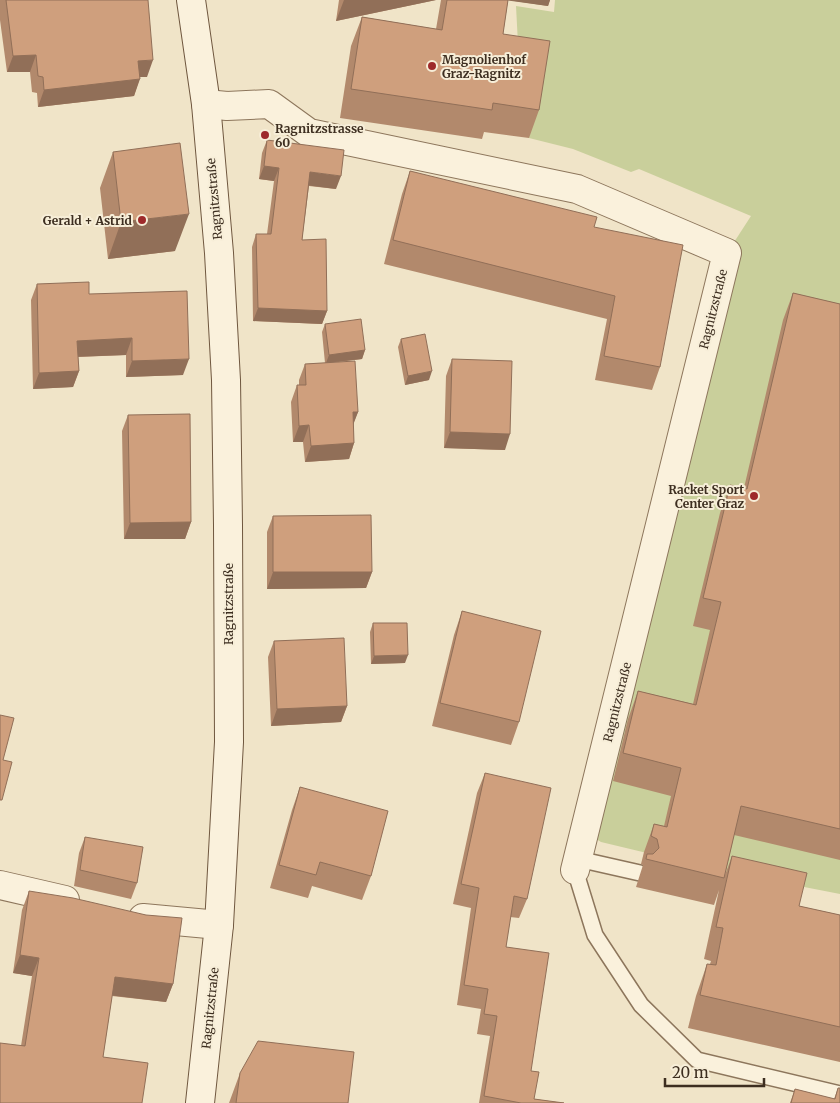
<svg xmlns="http://www.w3.org/2000/svg" width="840" height="1103" font-family="Merriweather,serif">
	<style>
		.green { fill: #c9cf9b }
		.lines { fill: none; stroke-linecap: round; stroke-linejoin: round }
		.lane-casing { stroke: #8d765c; stroke-width: 18 }
		.street-casing { stroke: #8d765c; stroke-width: 30 }
		.secondary-casing { stroke: #6f573f; stroke-width: 30 }
		.lane { stroke: #faf1dc; stroke-width: 15 }
		.street { stroke: #faf1dc; stroke-width: 28 }
		.secondary { stroke: #faf1dc; stroke-width: 28 }
		.wall { fill: #b2896c }
		.shaded-wall { fill: #916f58 }
		.building { fill: #cf9f7d; stroke: #916f58 }
		.poi-dot { fill: #9e2a2b; stroke: #f7eed8; stroke-width: 2 }
		.labels { text-anchor: middle; dominant-baseline: central; stroke-width: 4; stroke-linejoin: round; paint-order: stroke }
		.poi-label { font-size: 12px; font-weight: bold; fill: #3d2e20; stroke: #f7eed8; text-anchor: start }
		.street-label { font-size: 12px; fill: #3d2e20; stroke: #f7eed8 }
	</style>
	<rect width="100%" height="100%" fill="#f0e4c8"/>
	<!-- green -->
	<path class="green" d="M555 0H840V894L722 871 601 842 585 832 727 253 751 216 639 169 631 172 573 149 529 138 519 63 516 6 554 12Z"/>
	<g class="lines">
		<defs>
			<path id="lane" d="M578 859 640 873
				M575 870 595 935 641 1005 697 1060 840 1094"/>
			<path id="street" d="M206 104 227 106 269 104 309 133 577 189 727 253 575 870
				M0 885 65 900
				M143 918 219 925"/>
			<path id="secondary" d="M191 0 206 104 219 253 226 380 228 525 229 742 219 925 200 1103"/>
		</defs>
		<!-- lane casing -->
		<use href="#lane" class="lane-casing"/>
		<!-- street casing -->
		<use href="#street" class="street-casing"/>
		<!-- secondary casing -->
		<use href="#secondary" class="secondary-casing"/>
		<!-- lane -->
		<use href="#lane" class="lane"/>
		<!-- street -->
		<use href="#street" class="street"/>
		<!-- secondary -->
		<use href="#secondary" class="secondary"/>
	</g>
	<!-- wall -->
	<path class="wall" d="M0 0H148L147 77H140L134 96 38 107 37 93 32 92 30 72H7L0 20Z
		M339 0H436L336 21Z
		M441 0H550L548 6 508 0 503 34 539 110 529 138 484 132 482 139 340 118 351 46 362 17 436 29Z
		M267 140 336 189 309 186 302 240 327 311 322 324 253 321 252 247 256 234H267L274 181 259 179 262 153Z
		M113 152 175 251 108 259 100 188Z
		M410 171 594 227 660 367 652 390 595 380 607 319 384 264 402 194Z
		M37 284 89 294 183 375 126 377V355L78 357 79 371 73 387 33 389 31 300Z
		M793 293 840 304V860L734 835 725 875 732 856 799 906 840 915V1062L688 1028 696 996 707 964H710L711 961 704 959 719 890 714 905 636 887 643 865 641 864 644 852 654 824 664 826 671 796 613 781 628 719 638 691 693 704 710 630 693 626 720 513 730 485 744 488 783 320Z
		M325 324 365 350 362 359 331 363 358 412 353 424 354 443 349 459 305 462 303 442H293L291 402 297 385H299V380L305 364 325 363 322 332Z
		M401 339 429 380 405 385 398 347Z
		M452 359 505 450 444 448 446 376Z
		M128 415 191 522 185 539H124L122 431Z
		M273 516 372 572 366 588 267 589V532Z
		M462 611 519 722 511 745 432 726 454 635Z
		M373 623 405 663 371 664 370 632Z
		M274 641 347 706 341 722 271 726 268 657Z
		M485 773 527 899 519 918 510 917 506 947 531 1071 534 1099 564 1103H479L490 1036 477 1034 481 1009 457 1005 471 908 453 904 477 793Z
		M300 787 371 876 362 900 312 886 308 898 270 888 292 810Z
		M85 837 137 883 131 899 74 886 79 853Z
		M29 891 173 984 166 1002 112 996 103 1057 21 1046 32 976 13 973 22 910Z
		M240 1073 348 1103H229Z
		M838 1088 840 1103H790L795 1089 834 1099Z"/>
	<!-- shaded-wall -->
	<path class="shaded-wall" d="M344 0H436L336 21Z
		M505 0H550L548 6Z
		M36 55 30 72H7L13 56Z
		M153 60 147 77H132L138 61Z
		M140 79 134 96 38 107 44 90Z
		M264 166 279 168 274 181 259 179Z
		M310 172 341 176 336 189 305 185Z
		M189 214 175 251 108 259 121 222Z
		M258 308 327 311 322 324 253 321Z
		M132 338 126 355 71 357 77 341Z
		M365 350 362 359 326 363 329 355Z
		M189 359 183 375 126 377 132 361Z
		M79 371 73 387 33 389 39 373Z
		M432 371 429 380 405 385 408 376Z
		M353 412H358L352 428Z
		M309 425 303 442H293L299 426Z
		M450 432 510 434 505 450 444 448Z
		M354 443 349 459 305 462 311 446Z
		M191 522 185 539H124L130 523Z
		M273 572H372L366 588 267 589Z
		M408 655 405 663 371 664 374 656Z
		M347 706 341 722 271 726 277 709Z
		M20 955 39 958 32 976 13 973Z
		M115 977 173 984 166 1002 108 995Z"/>
	<!-- building -->
	<path class="building" d="M6 0H148L153 60 138 61 140 79 44 90 43 77 38 76 36 55 13 56Z
		M447 0H508L503 34 550 41 539 110 493 103 492 110 351 89 362 17 442 30Z
		M267 140 344 150 341 176 310 172 302 240 326 239 327 311 258 308 256 234H271L279 168 264 166Z
		M180 143 189 214 121 222 113 152Z
		M410 171 597 217 594 227 683 245 660 367 604 356 615 296 393 240Z
		M89 282V294L187 291 189 359 132 361V338L77 341 79 371 39 373 37 284Z
		M793 293 840 304V829L741 806 724 878 646 859 647 854H653L659 848 657 839 651 836 654 824 667 827 681 768 623 753 638 691 696 705 721 602 703 598 730 485 747 489Z
		M361 319 365 350 329 355 325 324Z
		M425 334 432 371 408 376 401 339Z
		M452 359 512 361 510 434 450 432Z
		M355 361 358 412H353L354 443 311 446 309 425 299 426 297 385H306L305 364Z
		M190 414 191 522 130 523 128 415Z
		M371 515 372 572H273V516Z
		M462 611 541 631 519 722 440 703Z
		M373 623H407L408 655 374 656Z
		M344 638 347 706 277 709 274 641Z
		M0 715 14 718 3 760 12 762 2 800H0Z
		M485 773 551 788 527 899 514 896 506 947 549 953 531 1071 539 1072 534 1099 564 1103H521L484 1096 497 1016 484 1014 488 989 464 985 479 888 461 884Z
		M300 787 388 811 371 876 320 862 316 875 279 865Z
		M85 837 143 847 137 883 80 870Z
		M732 856 807 873 799 906 840 915V1027L700 995 707 964 716 965 723 928 716 927Z
		M29 891 73 898 146 915 182 918 173 984 115 977 103 1057 148 1063 142 1103H0V1043L25 1046 39 958 20 955Z
		M258 1041 354 1052 348 1103H236L240 1073Z
		M838 1088H840V1103H791L795 1089 835 1099Z"/>
	<!-- markers -->
	<g class="poi-dot">
		<circle cx="432" cy="66" r="5"/>
		<circle cx="265" cy="135" r="5"/>
		<circle cx="142" cy="220" r="5"/>
		<circle cx="754" cy="496" r="5"/>
	</g>
	<g class="labels">
		<!-- poi labels -->
		<g class="poi-label">
			<text x="442" y="59">Magnolienhof<tspan x="442" dy="14">Graz-Ragnitz</tspan></text>
			<text x="275" y="128">Ragnitzstrasse<tspan x="275" dy="14">60</tspan></text>
			<text x="132" y="220" text-anchor="end">Gerald + Astrid</text>
			<text x="744" y="489" text-anchor="end">Racket Sport<tspan x="744" dy="14">Center Graz</tspan></text>
		</g>
		<!-- street labels -->
		<g class="street-label">
			<text transform="translate(214 199) rotate(-95)">Ragnitzstraße</text>
			<text transform="translate(713 309) rotate(-76)">Ragnitzstraße</text>
			<text transform="translate(228 604) rotate(-90)">Ragnitzstraße</text>
			<text transform="translate(617 702) rotate(-76)">Ragnitzstraße</text>
			<text transform="translate(210 1008) rotate(-84)">Ragnitzstraße</text>
		</g>
	</g>
	<!-- scale -->
	<path d="M665 1078v8h99v-8" fill="none" stroke="#3d2e20" stroke-width="2.5"/>
	<text x="672" y="1078" font-size="15" fill="#3d2e20" stroke="#f7eed8" stroke-width="4" paint-order="stroke">20 m</text>
</svg>
